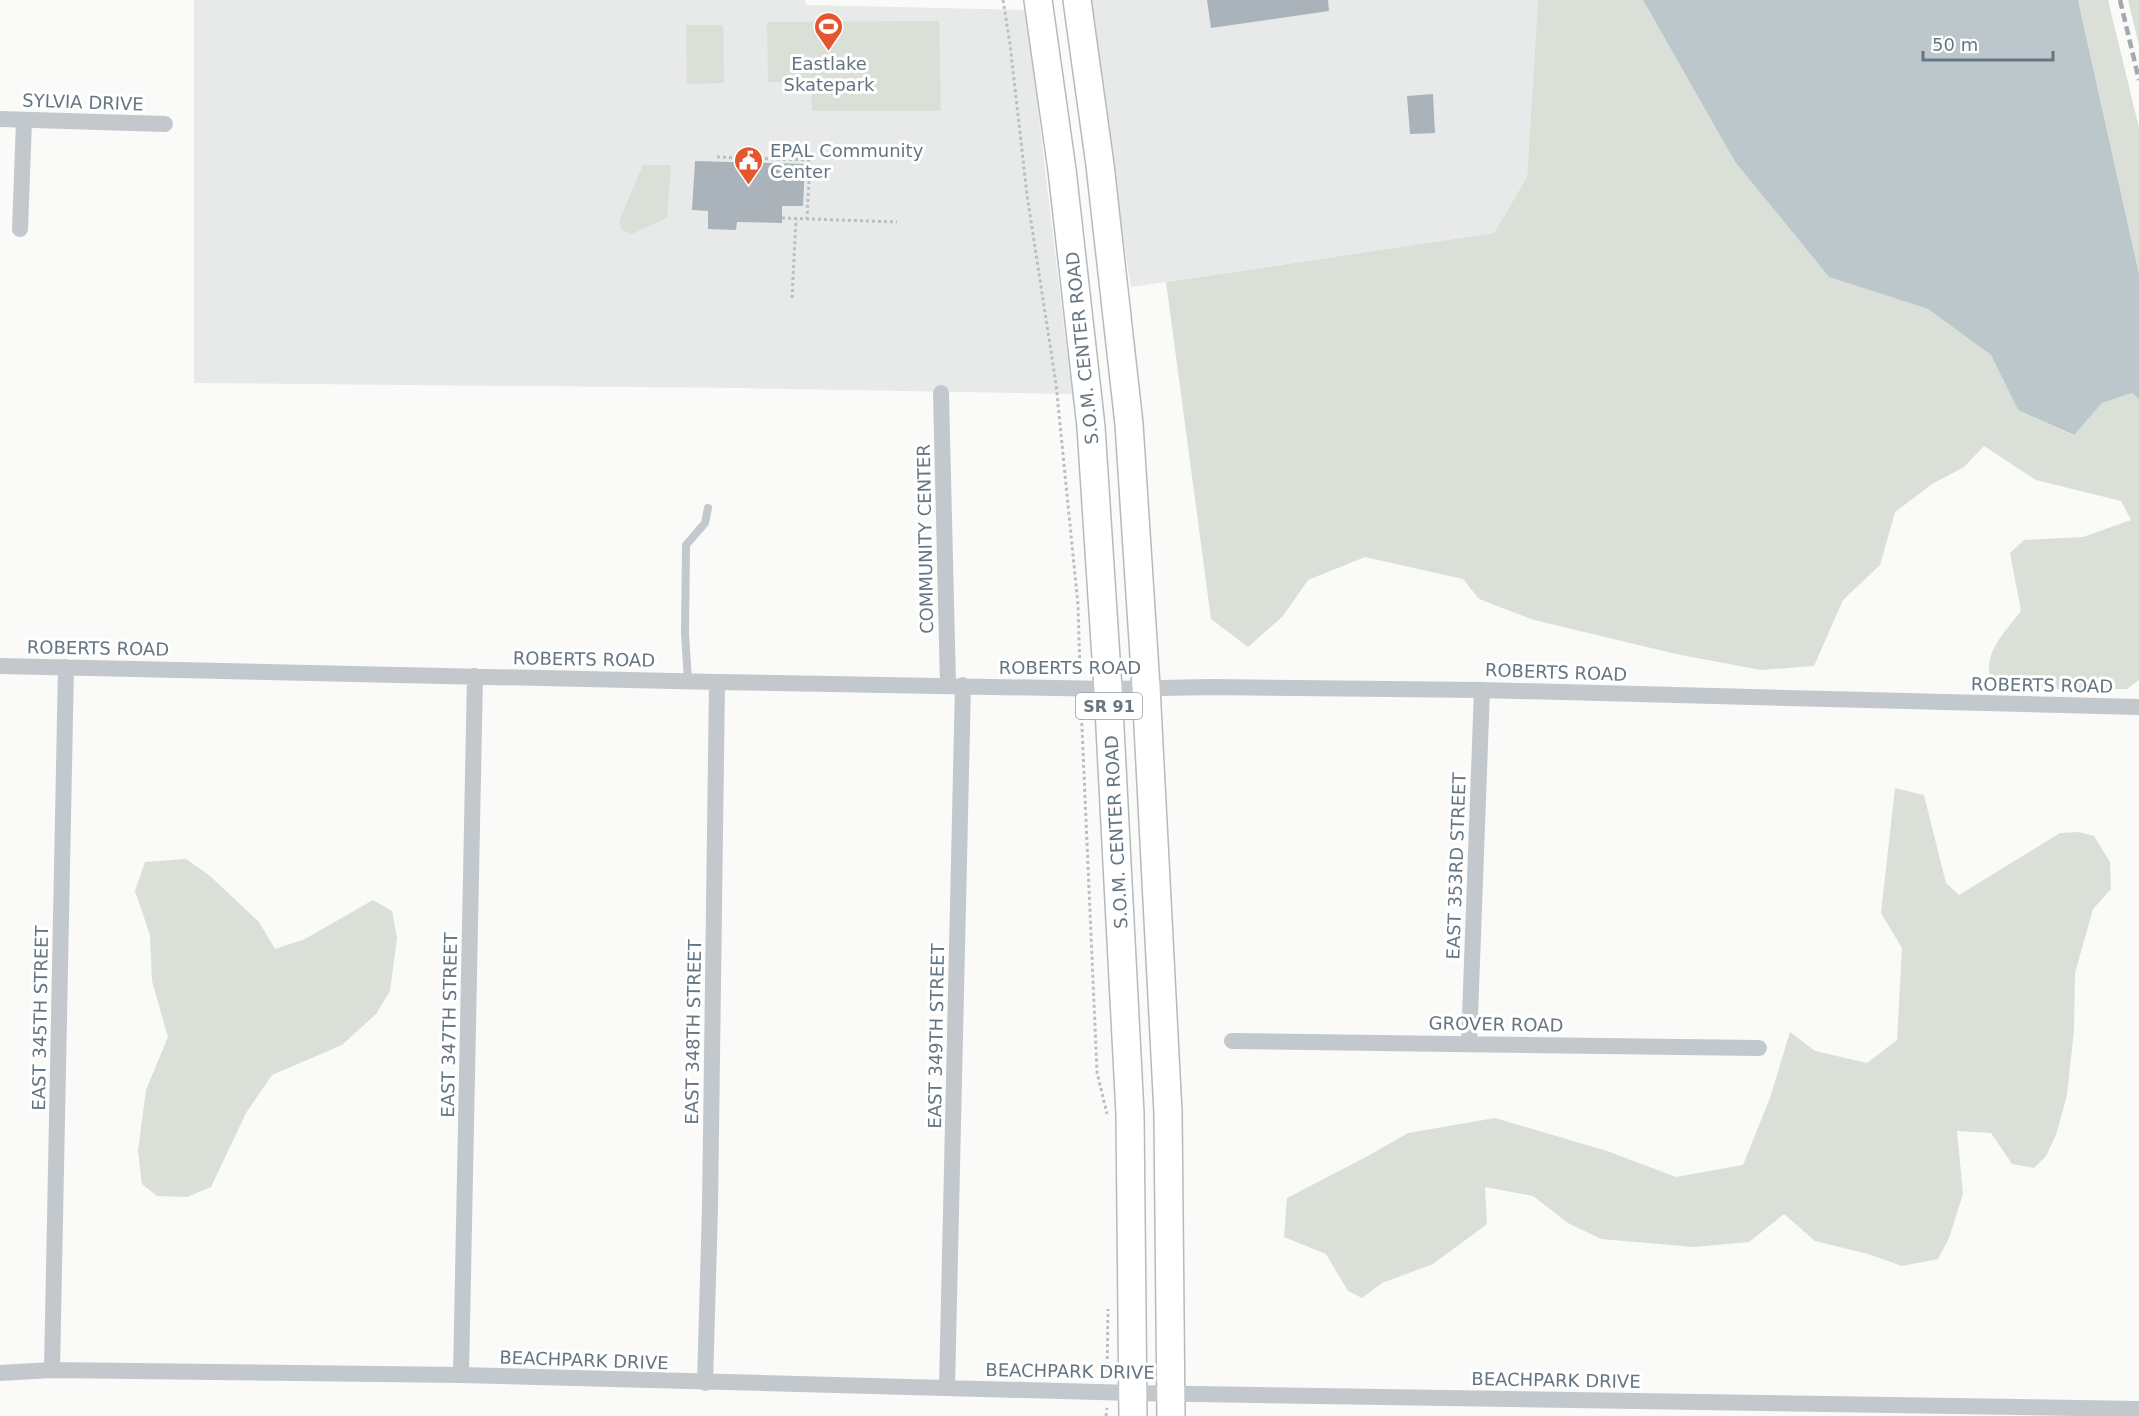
<svg xmlns="http://www.w3.org/2000/svg" width="2139" height="1416" font-family="'DejaVu Sans',sans-serif">
	<style>
		.built { fill: #e8e9e9 }
		.green { fill: #dadfd7 }
		.water { fill: #bbc7cb }
		.building { fill: #aab3b9 }
		.lines { fill: none; stroke-linecap: round; stroke-linejoin: round }
		.primary-casing { stroke: #b5babe; stroke-width: 30 }
		.path { stroke: #bbbfc2; stroke-width: 3; stroke-dasharray: 3 3; stroke-linecap: butt }
		.service { stroke: #c3c8cc; stroke-width: 8 }
		.minor { stroke: #c3c8cc; stroke-width: 16 }
		.primary { stroke: #fff; stroke-width: 27 }
		.rail { stroke: #a2aab0; stroke-width: 4.5; stroke-dasharray: 9 4.5; stroke-linecap: butt }
		.labels { text-anchor: middle; dominant-baseline: central; stroke-width: 6; stroke-linejoin: round; paint-order: stroke }
		.shield { fill: #fff; stroke: #939fa8; stroke-width: 1.5 }
		.shield-label { font-size: 16px; font-weight: bold; fill: #657683 }
		.poi-label { font-size: 18px; fill: #657683; stroke: #fff }
		.street-label { font-size: 18px; fill: #657683; stroke: #fff }
	</style>
	<rect width="100%" height="100%" fill="#fafaf8"/>
	<!-- built -->
	<path class="built" d="M194 0H805L806 5 1026 10 1072 394 741 388 194 383Z
		M1086 0H1538L1527 177 1494 233 1131 287Z"/>
	<!-- green -->
	<path class="green" d="M1538 0H1643L1735 162 1829 277 1928 309 1991 355 2018 410 2073 435 2102 403 2132 393 2139 399V680L2127 689H2055L1996 693C1977 658 2001 637 2021 611L2010 553 2024 540 2083 537 2131 520 2121 501 2036 480 1984 446 1964 467 1932 484 1895 512 1880 565 1843 600 1814 666 1761 670 1676 654 1534 620 1479 599 1463 579 1365 557 1308 580 1283 616 1248 647 1211 619 1166 282 1494 233 1527 177Z
		M2078 0H2108L2139 128V274Z
		M2128 0H2139V45Z
		M939 21 941 111H812L811 82H768L767 22Z
		M686 25H723L724 83 687 84Z
		M643 165H671L667 218 632 234 622 230 619 221Z
		M1895 788 1924 795 1946 883 1959 895 2060 833 2078 832 2094 836 2110 862 2111 889 2093 909 2075 973 2074 1030 2067 1095 2056 1135 2046 1156 2034 1168 2012 1164 1991 1133 1957 1131 1963 1194 1949 1238 1938 1259 1902 1266 1868 1254 1815 1241 1784 1214 1749 1242 1694 1247 1601 1239 1568 1223 1533 1196 1485 1187 1487 1224 1433 1264 1382 1283 1362 1298 1348 1291 1326 1254 1284 1237 1287 1198 1366 1157 1408 1133 1495 1118 1607 1151 1676 1177 1743 1165 1770 1098 1790 1032 1815 1051 1867 1063 1897 1040 1902 948 1881 913Z
		M186 859 210 876 259 922 275 949 305 939 373 900 392 911 397 938 390 991 376 1014 342 1045 272 1075 246 1113 211 1187 187 1197 157 1196 142 1184 138 1151 146 1090 168 1037 152 981 150 935 135 891 145 862Z"/>
	<!-- water -->
	<path class="water" d="M1643 0H2078L2139 274V399L2132 393 2102 403 2074 435 2018 410 1991 355 1928 309 1829 277 1735 162Z"/>
	<!-- building -->
	<path class="building" d="M1207 0H1328L1329 11 1211 28Z
		M1433 94 1435 133 1410 134 1407 96Z
		M695 161 805 164 803 206H782V223L737 222 736 230 708 229V211L692 210Z"/>
	<g class="lines">
		<defs>
			<path id="primary" d="M1038 0 1062 170 1091 427 1108 689 1130 1114 1133 1416
				M1077 0 1100 165 1129 424 1146 687 1168 1113 1171 1416"/>
		</defs>
		<!-- primary casing -->
		<use href="#primary" class="primary-casing"/>
		<!-- path -->
		<path class="path" d="M1003 0 1010 44 1027 195 1056 384 1078 605 1080 671
			M717 157 810 160 807 219
			M782 218 897 222
			M792 298 796 219
			M1081 705 1097 1072 1107 1114
			M1107 1377 1108 1309
			M1106 1416 1107 1408"/>
		<!-- service -->
		<path class="service" d="M688 681 685 633 686 545 705 523 708 508"/>
		<!-- minor -->
		<path class="minor" d="M0 119 165 124
			M20 229 24 120
			M941 393 948 685
			M0 666 717 682 1108 689 1212 687 1482 690 2139 707
			M1232 1041 1759 1048
			M1469 1043 1482 690
			M52 1370 66 667
			M0 1373 52 1370 461 1375 1133 1393 2139 1409
			M461 1375 475 676
			M705 1383 710 1208 717 682
			M947 1387 963 685"/>
		<!-- primary -->
		<use href="#primary" class="primary"/>
		<!-- rail -->
		<path class="rail" d="M2120 0 2139 80"/>
	</g>
	<!-- icons -->
	<defs>
		<symbol id="stadium-pin" viewBox="-11 -11 22 30"><path d="M0 17L-7.5 6A9.5 9.5 0 1 1 7.5 6Z" fill="#e4572e" stroke="#fff"/><path d="M0-5a6.5 5 0 1 0 0 10a6.5 5 0 1 0 0-10ZM-3.5-1.8h7v3.6h-7Z" fill="#fff"/></symbol>
		<symbol id="civic-pin" viewBox="-11 -11 22 30"><path d="M0 17L-7.5 6A9.5 9.5 0 1 1 7.5 6Z" fill="#e4572e" stroke="#fff"/><path d="M-.6-6.5H3V-4.5H.6V-3L4-1V1h2V6H-6V1h2V-1L-.6-3ZM-1.2 2.5V6h2.4V2.5Z" fill="#fff"/></symbol>
	</defs>
	<g fill-rule="evenodd">
		<use href="#stadium-pin" x="812" y="10" width="33" height="45"/>
		<use href="#civic-pin" x="732" y="144" width="33" height="45"/>
	</g>
	<g class="labels">
		<!-- shield labels -->
		<rect class="shield" x="1076" y="693" width="66" height="26" rx="4.5"/>
		<g class="shield-label">
			<text x="1109" y="706">SR 91</text>
		</g>
		<!-- poi labels -->
		<g class="poi-label">
			<text x="829" y="63">Eastlake<tspan x="829" dy="21">Skatepark</tspan></text>
			<text x="770" y="150" text-anchor="start">EPAL Community<tspan x="770" dy="21">Center</tspan></text>
		</g>
		<!-- street labels -->
		<g class="street-label">
			<text transform="translate(83 102) rotate(2)">SYLVIA DRIVE</text>
			<text transform="translate(1082 348) rotate(-96)">S.O.M. CENTER ROAD</text>
			<text transform="translate(925 539) rotate(-91)">COMMUNITY CENTER</text>
			<text transform="translate(98 648) rotate(1)">ROBERTS ROAD</text>
			<text transform="translate(584 659) rotate(1)">ROBERTS ROAD</text>
			<text x="1070" y="667">ROBERTS ROAD</text>
			<text transform="translate(1556 672) rotate(2)">ROBERTS ROAD</text>
			<text transform="translate(2042 685) rotate(1)">ROBERTS ROAD</text>
			<text transform="translate(1116 832) rotate(-93)">S.O.M. CENTER ROAD</text>
			<text transform="translate(1456 866) rotate(-88)">EAST 353RD STREET</text>
			<text transform="translate(40 1018) rotate(-89)">EAST 345TH STREET</text>
			<text transform="translate(1496 1024) rotate(1)">GROVER ROAD</text>
			<text transform="translate(449 1025) rotate(-89)">EAST 347TH STREET</text>
			<text transform="translate(693 1032) rotate(-89)">EAST 348TH STREET</text>
			<text transform="translate(936 1036) rotate(-89)">EAST 349TH STREET</text>
			<text transform="translate(584 1360) rotate(2)">BEACHPARK DRIVE</text>
			<text transform="translate(1070 1371) rotate(1)">BEACHPARK DRIVE</text>
			<text transform="translate(1556 1380) rotate(1)">BEACHPARK DRIVE</text>
		</g>
	</g>
	<!-- scale -->
	<path d="M1923 51v9h130v-9" fill="none" stroke="#657683" stroke-width="3"/>
	<text x="1932" y="51" font-size="18" fill="#657683" stroke="#ffffff" stroke-width="4.5" paint-order="stroke">50 m</text>
</svg>
